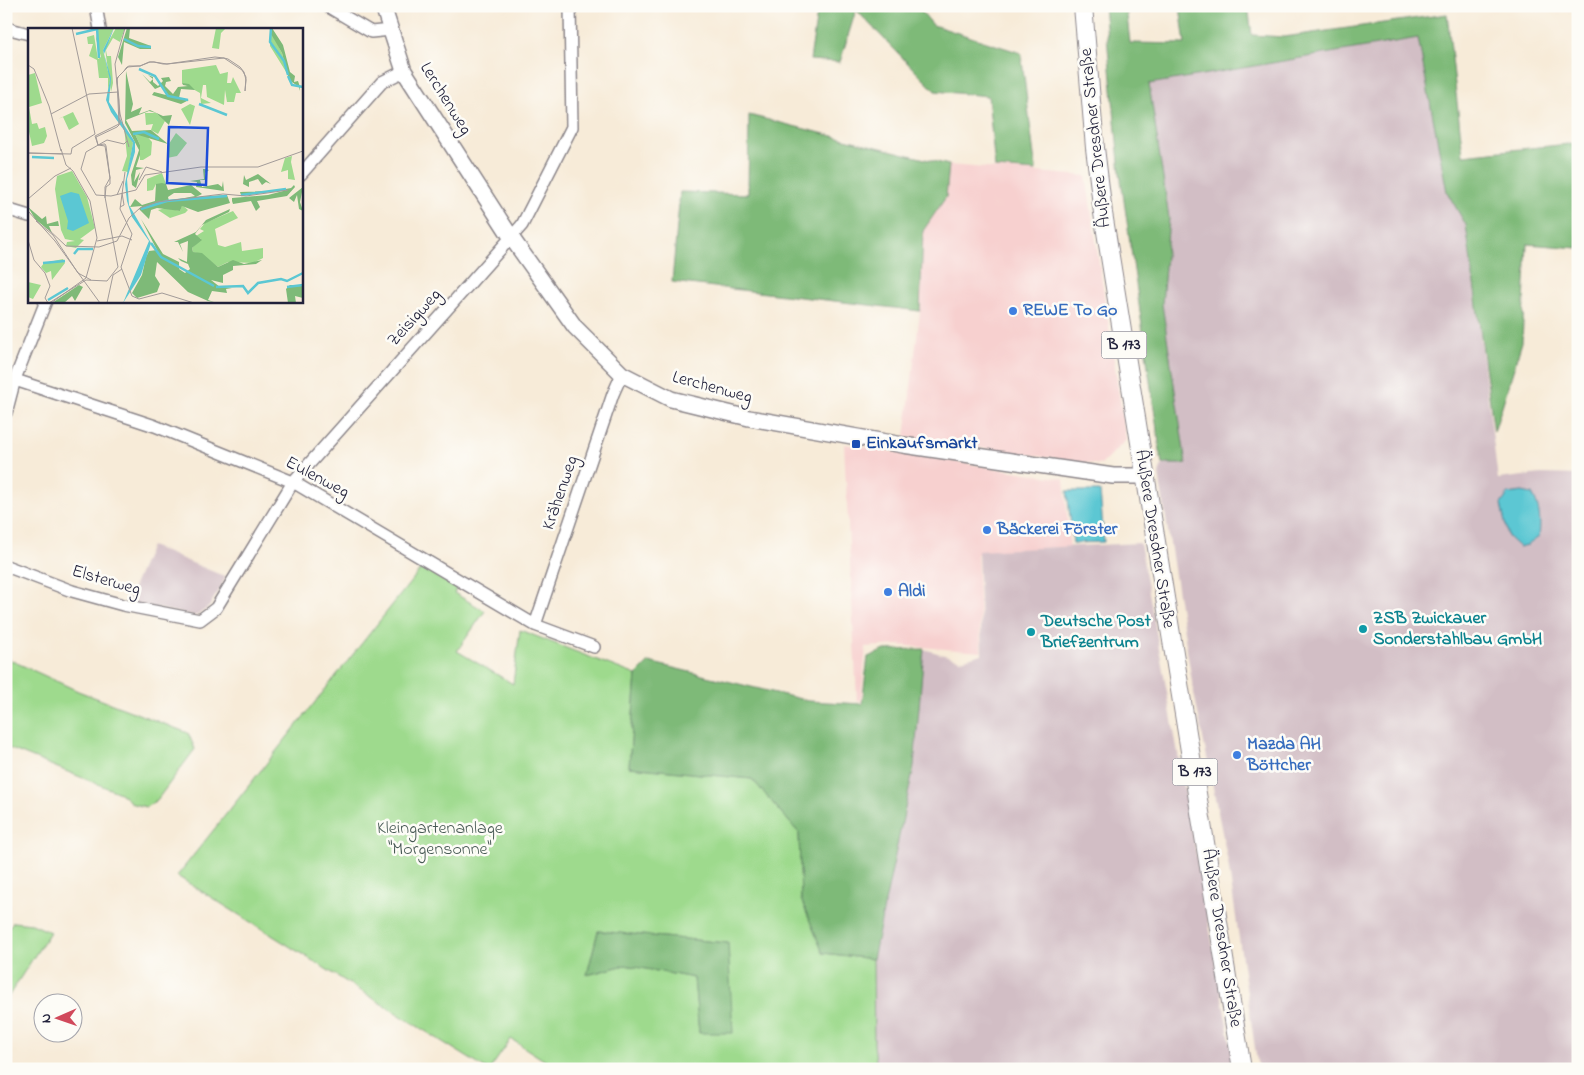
<svg xmlns="http://www.w3.org/2000/svg" width="1584" height="1075" font-family="'Indie Flower',sans-serif">
	<style>
		.built { fill: #f7d0cf }
		.industrial { fill: #d2bec5 }
		.green { fill: #9eda8d; stroke: #607e64; fill-rule: evenodd }
		.forest { fill: #7eba78; stroke: #506e5a }
		.water { fill: #5bc7d3; stroke: #3e7487 }
		.lines { fill: none; stroke-linecap: round; stroke-linejoin: round }
		.street-casing { stroke: #8c868a; stroke-width: 14 }
		.secondary-casing { stroke: #8c868a; stroke-width: 18 }
		.primary-casing { stroke: #8c868a; stroke-width: 20 }
		.street { stroke: #fff; stroke-width: 11 }
		.secondary { stroke: #fff; stroke-width: 15 }
		.primary { stroke: #fff; stroke-width: 18 }
		.shop-dot { fill: #3f7fe0; stroke: #fdfcf7; stroke-width: 2 }
		.transit-dot { fill: #1a4fb4; stroke: #fdfcf7; stroke-width: 2 }
		.culture-dot { fill: #0f9aa8; stroke: #fdfcf7; stroke-width: 2 }
		.labels { text-anchor: middle; dominant-baseline: central; stroke-width: 5; stroke-linejoin: round; paint-order: stroke }
		.shield { fill: #fdfcf7; stroke: #646373; stroke-width: 1 }
		.shield-label { font-size: 16px; font-weight: bold; fill: #22223b }
		.street-label { font-size: 18px; fill: #22223b; stroke: #fdfcf7 }
		.shop-label { font-size: 18px; font-weight: bold; fill: #366cbe; stroke: #fdfcf7; text-anchor: start }
		.transit-label { font-size: 18px; font-weight: bold; fill: #164399; stroke: #fdfcf7; text-anchor: start }
		.culture-label { font-size: 18px; font-weight: bold; fill: #0d838f; stroke: #fdfcf7; text-anchor: start }
		.park-label { font-size: 18px; fill: #475954; stroke: #fdfcf7 }
		.inset-river { fill: none; stroke: #5bc7d3; stroke-width: 2.5 }
		.inset-road { fill: none; stroke: #a29b99; stroke-width: 1 }
		.view { fill: #1d4ed8; fill-opacity: 0.15; stroke: #1d4ed8; stroke-width: 2.5 }
		.inset-edge { fill: none; stroke: #22223b; stroke-width: 2.5 }
	</style>
	<rect width="100%" height="100%" fill="#fdfcf7"/>
	<filter id="ink" filterUnits="userSpaceOnUse"><feTurbulence type="fractalNoise" baseFrequency=".02" numOctaves="2"/><feDisplacementMap in="SourceGraphic" scale="10" xChannelSelector="R" yChannelSelector="G"/><feConvolveMatrix kernelMatrix="1 2 1 2 8 2 1 2 1" color-interpolation-filters="sRGB"/></filter>
	<filter id="wash" filterUnits="userSpaceOnUse"><feTurbulence type="fractalNoise" baseFrequency=".0096" numOctaves="4" result="noise"/><feDisplacementMap in="SourceGraphic" scale="20" xChannelSelector="R" yChannelSelector="G"/><feGaussianBlur stdDeviation="1.12" result="paint"/><feColorMatrix in="noise" values="0 0 0 0 0 0 0 0 0 0 0 0 0 0 0 0 0 1.4 0 .05"/><feComposite in="paint" operator="in"/></filter>
	<g filter="url(#wash)">
		<rect width="100%" height="100%" fill="#f7ebd8"/>
		<!-- built -->
		<path class="built" d="M949 165 1086 176 1126 440 1101 465 905 437 920 311 923 231 946 197Z
			M844 444 1064 479 1070 548 977 554 981 652 897 645 866 647 861 701H857Z"/>
		<!-- industrial -->
		<path class="industrial" d="M1419 38 1447 192 1466 225 1498 479 1541 474 1578 475V1069H1258L1228 862 1193 688 1159 474 1162 464 1186 463 1162 303 1169 218 1149 84Z
			M1140 543 1235 1069H877L874 1045 873 959 914 766 924 649 961 660 982 654 978 551Z
			M151 546 226 577 209 607 196 616 127 602Z"/>
		<!-- green -->
		<path class="green" d="M424 565 458 586 454 593 485 611 457 651 513 684 520 630 636 675 629 767 752 779 799 833 801 899 823 953 873 959 874 1045 877 1069H548L550 1064 511 1039 490 1069H486L177 876ZM598 931 728 943 699 1033 694 978 625 965 587 975Z
			M6 658 78 691 188 733 195 749 157 800 146 807 133 804 120 793 6 747Z
			M13 922 32 924 50 932 6 1000V930Z"/>
		<!-- forest -->
		<path class="forest" d="M818 6H917L933 25 1021 53 1036 171 995 168 988 96 935 91 856 10 840 62 810 60Z
			M1104 6H1126L1130 43 1185 44 1180 6H1248L1252 35 1284 37 1447 14 1463 155 1578 143V248L1527 244 1522 342 1494 432 1466 225 1447 192 1418 38 1149 84 1169 218 1162 304 1186 464H1162L1120 173Z
			M749 115 949 165 946 197 923 231 920 311 672 282 680 192 748 194Z
			M924 649 914 766 873 959 823 953 801 899 799 833 752 779 629 767 636 675 649 662 809 701 862 704 868 657 885 650Z
			M598 931 728 943 733 1033H699L694 978 625 965 587 975Z"/>
		<!-- water -->
		<path class="water" d="M1067 491H1100L1104 542 1073 543Z
			M1522 492 1532 494C1540 507 1541 522 1539 537L1528 545 1519 547 1508 537 1501 504 1508 494Z"/>
	</g>
	<g filter="url(#ink)">
		<g class="lines">
			<defs>
				<path id="street" d="M96 6 100 29
					M327 6 371 32 391 30
					M6 28 29 34
					M301 174 382 82 404 71
					M6 209 29 216
					M6 377 155 426 293 482 535 625 594 647
					M6 413 15 379 46 301
					M6 566 72 591 123 605 200 620 216 608 293 482 522 225 572 127 570 6
					M535 625 613 394 622 374"/>
				<path id="secondary" d="M383 6 404 71 511 237 575 327 622 374 671 399 749 418 903 445 1113 476H1144"/>
				<path id="primary" d="M1083 6 1095 148 1103 213C1147 499 1197 783 1242 1069"/>
			</defs>
			<!-- street casing -->
			<use href="#street" class="street-casing"/>
			<!-- secondary casing -->
			<use href="#secondary" class="secondary-casing"/>
			<!-- primary casing -->
			<use href="#primary" class="primary-casing"/>
			<!-- street -->
			<use href="#street" class="street"/>
			<!-- secondary -->
			<use href="#secondary" class="secondary"/>
			<!-- primary -->
			<use href="#primary" class="primary"/>
		</g>
	</g>
	<!-- markers -->
	<g class="shop-dot">
		<circle cx="1013" cy="311" r="5"/>
		<circle cx="987" cy="530" r="5"/>
		<circle cx="888" cy="592" r="5"/>
		<circle cx="1237" cy="755" r="5"/>
	</g>
	<rect class="transit-dot" x="851" y="439" width="10" height="10" rx="2.5"/>
	<g class="culture-dot">
		<circle cx="1363" cy="629" r="5"/>
		<circle cx="1031" cy="632" r="5"/>
	</g>
	<g class="labels">
		<!-- shield labels -->
		<g class="shield">
			<rect x="1101.5" y="331.5" width="45" height="27" rx="4"/>
			<rect x="1172.5" y="758.5" width="45" height="27" rx="4"/>
		</g>
		<g class="shield-label">
			<text x="1124" y="345">B 173</text>
			<text x="1195" y="772">B 173</text>
		</g>
		<!-- street labels -->
		<g class="street-label">
			<text transform="translate(445 99) rotate(58)">Lerchenweg</text>
			<text transform="translate(1096 138) rotate(-96)">Äußere Dresdner Straße</text>
			<text transform="translate(415 318) rotate(-48)">Zeisigweg</text>
			<text transform="translate(712 388) rotate(15)">Lerchenweg</text>
			<text transform="translate(317 478) rotate(28)">Eulenweg</text>
			<text transform="translate(561 493) rotate(-71)">Krähenweg</text>
			<text transform="translate(1154 539) rotate(81)">Äußere Dresdner Straße</text>
			<text transform="translate(106 581) rotate(16)">Elsterweg</text>
			<text transform="translate(1221 938) rotate(81)">Äußere Dresdner Straße</text>
		</g>
		<!-- shop labels -->
		<g class="shop-label">
			<text x="1023" y="311">REWE To Go</text>
			<text x="997" y="530">Bäckerei Förster</text>
			<text x="898" y="592">Aldi</text>
			<text x="1247" y="745">Mazda AH<tspan x="1247" dy="21">Böttcher</tspan></text>
		</g>
		<!-- transit labels -->
		<g class="transit-label">
			<text x="866" y="444">Einkaufsmarkt</text>
		</g>
		<!-- culture labels -->
		<g class="culture-label">
			<text x="1373" y="619">ZSB Zwickauer<tspan x="1373" dy="21">Sonderstahlbau GmbH</tspan></text>
			<text x="1041" y="622">Deutsche Post<tspan x="1041" dy="21">Briefzentrum</tspan></text>
		</g>
		<!-- park labels -->
		<g class="park-label">
			<text x="440" y="829">Kleingartenanlage<tspan x="440" dy="21">"Morgensonne"</tspan></text>
		</g>
	</g>
	<!-- overview -->
	<g transform="translate(28 28)">
		<rect width="275" height="275" fill="#f7ebd8"/>
		<path d="M70 0H86L75 22 82 52 80 63V50H71L69 32 61 28 65 16H60L59 9 66 7 70 31 73 29 68 11ZM88 0H97L92 14 85 10 78 22 79 28H83L85 55 83 64 77 20ZM188 0H198L193 5 191 21 184 20ZM243 4 254 25 260 47 242 18ZM188 37 192 46 200 44 199 55H203L205 49 213 65H208L206 74H199L197 62 196 77 179 69 178 57H175L173 70 183 75 173 76 172 65 154 55V42ZM7 45 14 75 1 79 4 96 9 95 11 101 17 99 19 108 16 115 4 118 0 99V47ZM162 76 167 78 162 97 153 81ZM45 84 51 96 41 102 35 89 30 91ZM117 85H128L137 93 130 106 123 102 125 96 118 97ZM96 99 105 115 100 144 94 143 99 128ZM148 105 159 115 149 128 139 130V119ZM107 106H117L124 114 123 127 115 132H112V117ZM264 128 263 134 267 152 260 151V142L253 144 257 130ZM44 143 59 169 67 200 52 211 56 212 48 220 38 218 39 214 47 213 37 211 33 202 27 161 29 148ZM134 145 138 156H128L125 162 119 163V151ZM154 177 160 182 157 185 142 190 130 182 138 180 152 183ZM205 183 210 190 187 201 190 217 197 219 213 214 214 223 235 220V230L225 235 200 234 190 239 173 226 165 224 164 220 173 211 168 208 176 203 172 201 177 195ZM35 231 37 235 24 252 23 243 18 245 13 239 16 235ZM0 254 13 257 5 271 0 269Z" fill="#9eda8d"/>
		<path d="M99 0H102L101 10 123 18V21H112L96 14 94 37 90 29ZM244 0 255 17 262 44 267 48 266 54 270 53 272 59 271 63V59L261 52 254 25 243 6ZM98 43 105 76 103 84 114 79 111 86 122 82 135 88 144 87 141 97 128 85 121 83 98 92 104 103 123 102 140 116 107 106 112 117V127L108 139 116 140 108 142 106 154 112 144 108 160 104 157 103 147 111 122 97 95ZM114 46 122 54 125 51 120 47 125 49V54L130 58 135 53 133 50 141 49 143 53 138 54 137 58 145 66 150 59 160 58 155 57 154 55 161 56 167 62 153 61 151 70 161 72 153 76 124 67 126 64 138 67 134 58 127 61ZM167 141H177L181 142 177 145V152H172L174 159 190 156 194 159 195 153 196 163 168 159 169 154 162 153 176 151 175 141ZM230 146 243 156 238 154 234 157 230 151 221 154V159L215 156 216 147 218 152ZM134 155 138 156 140 162 163 157 174 166 168 169 199 167 202 175 170 184 154 178 152 183 129 180 123 182 121 191 111 181 114 178 102 179 107 171 114 177 127 173 128 156ZM146 165H163L167 168 141 173 140 169ZM266 157 267 159 259 168 229 173 232 179 228 183 223 173 205 176 204 173V170L240 167 259 162 213 167 212 164 247 163 263 160ZM275 159 272 174 275 183 271 181 269 167 266 174 261 170ZM0 179 14 191 18 188 19 196 30 193 31 198H21L24 205 7 191ZM202 181 201 184 174 197 167 206 174 212 164 220 165 224 174 225 190 239 205 232 216 236 234 232 228 236 205 238V242L195 247V255L183 252 192 259 204 260 198 261 199 265 184 263 180 272 186 274 180 273 160 264 129 234 127 248 132 256 129 264 109 270 104 265 114 247 118 229 121 223 129 222 113 191 135 226 151 234V241L157 245 162 241 160 236 153 233 150 230 159 234 160 213 152 216 155 224 150 214H146L168 204 178 192ZM51 257 55 259 47 273 44 268 36 275H24ZM262 257H275V270L267 268 268 275H260L258 261Z" fill="#7eba78" fill-rule="evenodd"/>
		<path d="M86 0 76 26 83 50 81 74 107 114V124L99 151 101 177 123 215 113 247 95 275 121 213 104 189 99 173 97 156 105 115 83 84 78 72 82 52 75 22ZM43 164 51 166 61 195 45 203 39 201 40 193 32 168Z" fill="#5bc7d3"/>
		<path class="inset-river" d="M69 0 71 30M243 0 242 14 256 33 260 47M48 6 69 1M96 11 110 18 123 19M111 41 127 48 140 68 160 72M260 48 264 57 275 59M171 76 199 87M105 106 116 104 131 111M4 129 26 130M213 167 258 161M113 181 139 173 199 168M123 215 133 229 186 258M46 226 50 221H65M15 235 37 233M188 259 215 258 220 265 230 255 253 251 259 253 275 245M259 259 275 257M20 272 40 260"/>
		<path class="inset-road" d="M97 0 87 36 92 86 101 119M0 37 6 41 21 78 33 123M23 86 61 66 90 64M99 113 96 116 79 112 58 124 53 141 68 167 83 168 108 162 117 147 173 139H230L275 123M0 125 35 126M0 125 43 126M43 126 44 120 67 106 44 0M97 144 92 181 104 206 93 239 104 268 111 271 134 265 166 275M111 152 118 139 134 144M89 167 95 153M0 171 27 148 43 140M92 179 96 177 94 165M0 183 27 213 72 275M8 193 25 207 50 245 63 252M20 201 38 218 71 219 89 213 101 190 112 180 129 174 195 166 218 168 260 162M0 212 6 232 17 245 22 258 17 270 20 275M69 213 94 208 104 212M21 275 58 252 79 253 90 239 77 169 78 159 82 156V150L78 118 77 116H76L70 117 68 109 89 99 91 97 92 95V92L91 76V72L89 52 90 49 100 39 110 38H112L121 34H126L135 36H139L196 30 214 42 218 49 217 63 218 52 216 44 212 39 200 31 196 30 187 29 139 36 126 34H122L112 38H101L99 39 98 40 96 43 90 49 89 51 91 96 67 108 70 117 77 118 82 150 77 159V170M23 275 58 250 69 210 62 173 45 143 38 137 33 121M79 275 85 247 94 241"/>
		<path class="view" d="M141 99 180 100 178 157 139 155Z"/>
		<rect width="275" height="275" class="inset-edge"/>
	</g>
	<!-- margin -->
	<rect width="1584" height="1075" fill="none" stroke="#fdfcf7" stroke-width="25"/>
	<!-- north arrow -->
	<g transform="translate(58 1018) rotate(268)"><circle r="24" fill="#fdfcf7" stroke="#a5a5ac"/>
	<path d="M0-4L9 19L0 12L-9 19Z" fill="#d1495b"/>
	<text y="-8" font-size="14" font-weight="bold" text-anchor="middle" fill="#22223b">N</text>
	</g>
</svg>
